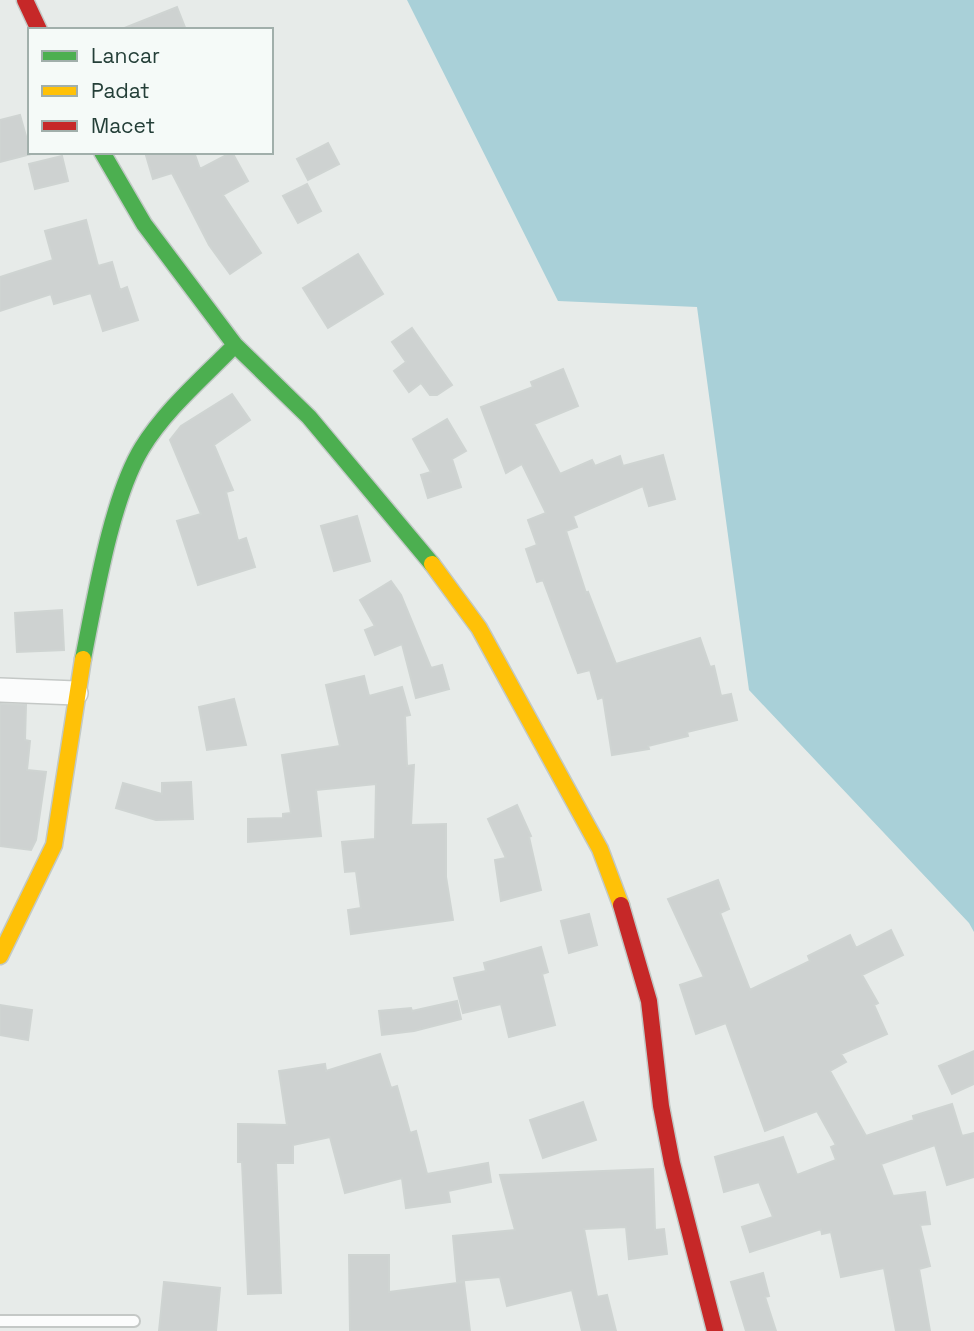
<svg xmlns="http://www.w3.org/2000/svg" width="974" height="1331" font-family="'Space Grotesk',sans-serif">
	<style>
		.water { fill: #a9d0d8 }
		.building { fill: #ced2d1; stroke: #cfd4d2; stroke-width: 2 }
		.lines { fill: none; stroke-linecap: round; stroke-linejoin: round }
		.lane-casing { stroke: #c4c8c6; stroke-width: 14 }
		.street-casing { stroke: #c4c8c6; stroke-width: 26 }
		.fast-casing { stroke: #c2c9c6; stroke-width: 19 }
		.slow-casing { stroke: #c2c9c6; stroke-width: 19 }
		.jam-casing { stroke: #c2c9c6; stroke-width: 19 }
		.lane { stroke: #fbfcfc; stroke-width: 10 }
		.street { stroke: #fbfcfc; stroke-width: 23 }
		.fast { stroke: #4caf50; stroke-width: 16 }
		.slow { stroke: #ffc107; stroke-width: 16 }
		.jam { stroke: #c62828; stroke-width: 16 }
	</style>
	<rect width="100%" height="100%" fill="#e7ebe9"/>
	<!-- water -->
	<path class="water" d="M407 0H974V932L969 923 749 690 697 307 558 301Z"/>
	<!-- building -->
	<path class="building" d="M177 7 186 30H122V29Z
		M20 115 31 154 0 162V120Z
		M328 143 339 164 308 180 297 159Z
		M145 152H194L200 169 232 152 248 181 223 195 261 253 230 274 209 245 172 173 153 179Z
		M62 156 68 181 35 189 29 164Z
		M307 184 321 211 298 223 283 196Z
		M86 220 98 266 112 262 120 290 127 287 138 320 103 331 91 293 54 304 51 294 0 311V277L53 260 45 231Z
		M358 254 383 294 328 328 303 288Z
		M412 328 452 385 437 395H430L421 383 409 392 394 371 406 362 392 342Z
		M563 369 578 406 534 424 560 474 592 460 595 466 620 456 623 466 663 455 675 499 649 506 643 486 573 516 577 527 566 531 586 593 588 592 616 664 700 638 710 667 714 666 721 696 731 694 737 720 687 732 688 736 648 746 649 749 612 755 603 697 598 699 590 670 578 673 543 580 537 582 526 549 537 545 528 520 546 513 522 464 506 473 481 407 533 387 531 382Z
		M232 394 250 420 214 445 233 490 226 492 238 541 246 538 255 567 198 585 177 521 201 514 170 440 181 426Z
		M447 419 466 451 452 459 461 487 428 498 421 475 431 472 413 439Z
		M357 516 370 561 334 571 321 526Z
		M391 581 401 595 431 668 442 665 449 689 416 698 402 644 375 655 365 630 375 626 360 600Z
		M62 610 64 650 17 652 15 613Z
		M364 676 369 696 402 687 410 715 405 716 407 766 414 765 411 825 446 824V877L453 920 351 934 348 910 361 908 356 871 345 872 342 842 375 839 376 784 316 790 321 836 248 842V819L283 818V814L291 813 282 755 340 746 326 685Z
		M234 699 246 745 207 750 199 707Z
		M0 704 26 705 25 740 30 741 27 770 46 772 36 840 31 850 0 846Z
		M191 782 193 819 156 820 116 808 123 783 162 794V783Z
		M517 805 531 836 529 837 541 890 501 901 495 860 506 858 488 819Z
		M718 880 729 909 720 913 750 990 810 961 808 956 850 935 856 948 891 930 903 955 862 975 878 1003 874 1005 887 1034 841 1054 846 1062 830 1071 866 1136 914 1120 913 1116 952 1104 962 1136 974 1133V1177L947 1185 935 1145 881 1164 893 1196 925 1192 930 1224 920 1225 930 1266 919 1269 930 1331H896L884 1268 841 1277 831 1232 822 1234 821 1229 750 1252 742 1227 773 1217 759 1182 724 1192 715 1157 783 1137 797 1175 836 1160 831 1147 836 1145 817 1111 765 1131 726 1023 696 1034 680 985 704 977 668 899Z
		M589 914 597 945 569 953 561 921Z
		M541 947 548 972 542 974 555 1025 509 1037 501 1004 463 1013 454 978 486 971 484 963Z
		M457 1001 461 1019 414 1031 382 1035 379 1011 411 1008 412 1011Z
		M0 1005 32 1010 28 1040 0 1035Z
		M974 1051V1084L952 1094 939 1066Z
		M380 1054 391 1088 397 1086 410 1133 416 1131 427 1174 488 1163 491 1182 448 1191 450 1202 406 1208 402 1178 345 1193 330 1137 293 1145V1163H276L281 1293 248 1294 242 1162H238V1124L287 1125 279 1071 325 1064 326 1071Z
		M583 1102 596 1140 543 1158 530 1120Z
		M653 1169 655 1230 664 1229 667 1254 629 1259 626 1227 584 1229 597 1297 607 1295 616 1331H582L572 1290 507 1306 500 1277 457 1281 453 1236 515 1230 500 1175Z
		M349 1255H389V1292L464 1282 470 1331H350Z
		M763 1273 769 1296 765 1297 776 1331H746L731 1282Z
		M164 1282 220 1288 216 1331H159Z"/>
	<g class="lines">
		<defs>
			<path id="lane" d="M0 1321H134"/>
			<path id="street" d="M0 690 76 693"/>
			<path id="fast" d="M102 152 144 224 235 345 309 417 432 564
				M83 659C95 599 111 499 142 448 166 409 203 378 235 345"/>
			<path id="slow" d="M432 564 479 628 600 849 621 905
				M0 956 54 845 83 659"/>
			<path id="jam" d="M25 0 39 30
				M621 905 649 1001 661 1106 672 1163 715 1331"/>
		</defs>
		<!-- lane casing -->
		<use href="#lane" class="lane-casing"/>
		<!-- street casing -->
		<use href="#street" class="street-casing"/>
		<!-- fast casing -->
		<use href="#fast" class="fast-casing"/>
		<!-- slow casing -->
		<use href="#slow" class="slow-casing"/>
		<!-- jam casing -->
		<use href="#jam" class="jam-casing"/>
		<!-- lane -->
		<use href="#lane" class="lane"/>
		<!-- street -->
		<use href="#street" class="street"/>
		<!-- fast -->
		<use href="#fast" class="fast"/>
		<!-- slow -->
		<use href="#slow" class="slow"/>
		<!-- jam -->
		<use href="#jam" class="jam"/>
	</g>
	<!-- legend -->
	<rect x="28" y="28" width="245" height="126" fill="#f5faf8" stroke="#a1afab" stroke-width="2"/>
	<rect x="42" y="51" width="35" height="10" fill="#4caf50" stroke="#a1afab" stroke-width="2"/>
	<text x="91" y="63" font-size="21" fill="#243f38">Lancar</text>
	<rect x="42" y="86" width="35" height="10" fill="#ffc107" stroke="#a1afab" stroke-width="2"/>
	<text x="91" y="98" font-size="21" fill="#243f38">Padat</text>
	<rect x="42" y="121" width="35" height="10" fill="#c62828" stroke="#a1afab" stroke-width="2"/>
	<text x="91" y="133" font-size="21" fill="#243f38">Macet</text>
</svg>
